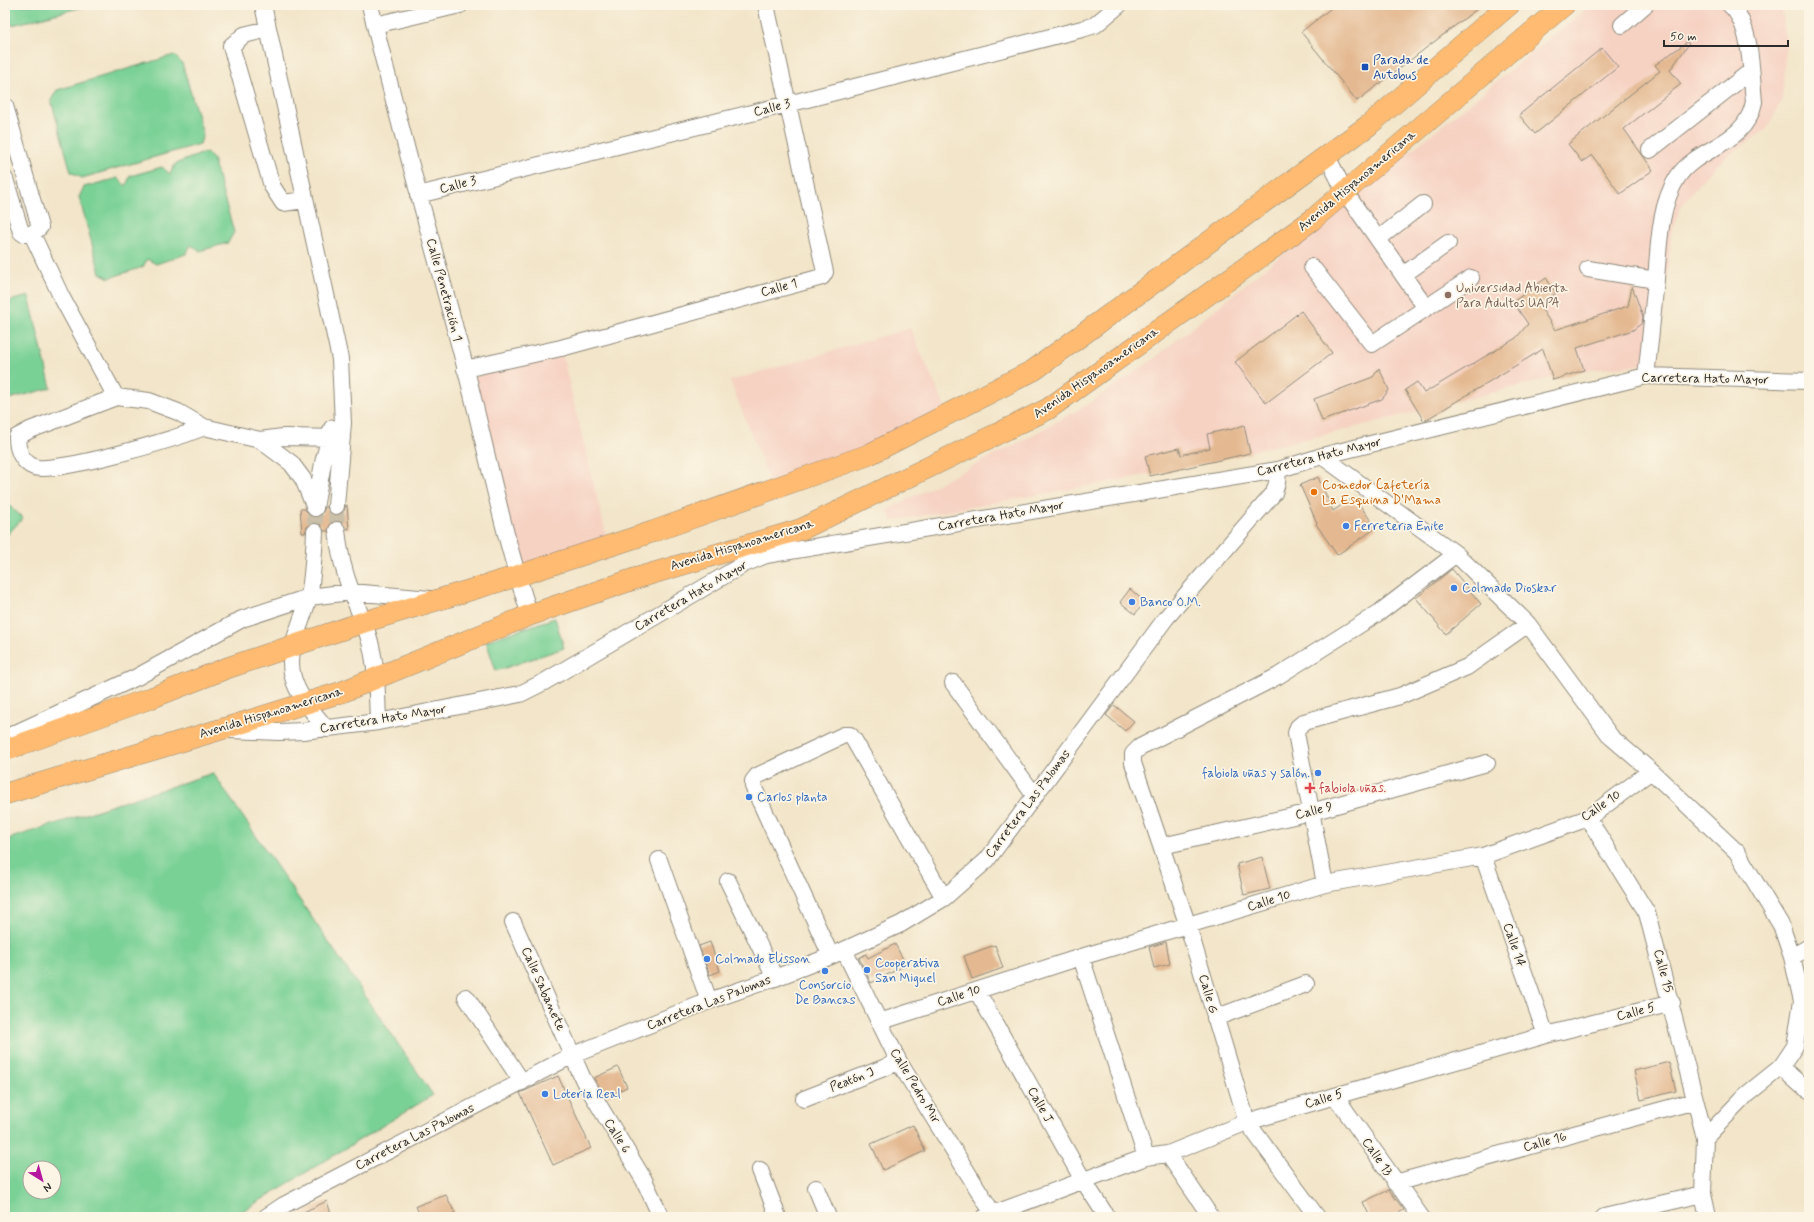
<svg xmlns="http://www.w3.org/2000/svg" width="1814" height="1222" font-family="Mynerve,sans-serif">
	<style>
		.built { fill: #f6d2c3 }
		.green { fill: #7ad196; stroke: #527e60; fill-rule: evenodd }
		.building { fill: #e4b992 }
		.lines { fill: none; stroke-linecap: round; stroke-linejoin: round }
		.minor-tunnel { stroke: #cac0a9; stroke-width: 16; stroke-dasharray: 16 8; stroke-linecap: butt }
		.minor-casing { stroke: #8e887a; stroke-width: 18 }
		.major-casing { stroke: #8e887a; stroke-width: 22 }
		.minor { stroke: #fff; stroke-width: 16 }
		.major { stroke: #ffbb71; stroke-width: 21 }
		.transit-dot { fill: #1a4fb4; stroke: #fcf5e5; stroke-width: 1.5 }
		.education-dot { fill: #8d6e63; stroke: #fcf5e5; stroke-width: 1.5 }
		.food-dot { fill: #e8710a; stroke: #fcf5e5; stroke-width: 1.5 }
		.shop-dot { fill: #3f7fe0; stroke: #fcf5e5; stroke-width: 1.5 }
		.health-dot { fill: #e0444e; stroke: #fcf5e5; stroke-width: 1.5 }
		.labels { text-anchor: middle; dominant-baseline: central; stroke-width: 3.5; stroke-linejoin: round; paint-order: stroke }
		.transit-label { font-size: 13px; fill: #164399; stroke: #fcf5e5; text-anchor: start }
		.street-label { font-size: 13px; fill: #2b2b2b; stroke: #fcf5e5 }
		.education-label { font-size: 13px; fill: #785e54; stroke: #fcf5e5; text-anchor: start }
		.food-label { font-size: 13px; fill: #c56008; stroke: #fcf5e5; text-anchor: start }
		.shop-label { font-size: 13px; fill: #366cbe; stroke: #fcf5e5; text-anchor: start }
		.health-label { font-size: 13px; fill: #be3a42; stroke: #fcf5e5; text-anchor: start }
	</style>
	<rect width="100%" height="100%" fill="#fcf5e5"/>
	<filter id="ink" filterUnits="userSpaceOnUse"><feTurbulence type="fractalNoise" baseFrequency=".025" numOctaves="2"/><feDisplacementMap in="SourceGraphic" scale="8" xChannelSelector="R" yChannelSelector="G"/><feConvolveMatrix kernelMatrix="1 2 1 2 8 2 1 2 1" color-interpolation-filters="sRGB"/></filter>
	<filter id="wash" filterUnits="userSpaceOnUse"><feTurbulence type="fractalNoise" baseFrequency=".012" numOctaves="4" result="noise"/><feDisplacementMap in="SourceGraphic" scale="16" xChannelSelector="R" yChannelSelector="G"/><feGaussianBlur stdDeviation="0.9" result="paint"/><feColorMatrix in="noise" values="0 0 0 0 0 0 0 0 0 0 0 0 0 0 0 0 0 1.4 0 .05"/><feComposite in="paint" operator="in"/></filter>
	<g filter="url(#wash)">
		<rect width="100%" height="100%" fill="#f2e5c9"/>
		<!-- built -->
		<path class="built" d="M1591 5H1781L1782 7 1786 45 1782 99 1775 114 1767 129 1723 159 1699 183 1682 205 1672 229 1658 363 1579 371 1332 433 1121 480 892 521 887 510 1020 442 1085 406 1151 361Z
			M910 328 948 414 773 489 730 381Z
			M562 354 608 543 522 570 474 377Z"/>
		<!-- green -->
		<path class="green" d="M5 5H90L5 27Z
			M174 55 182 63 203 134 200 144 82 178 71 172 51 100 57 90Z
			M206 152 213 159 234 232 228 243 199 251 191 245 186 254 156 264 147 259 143 267 109 278 100 273 79 197 84 187 118 178 126 186 130 176 162 167 170 174 175 164Z
			M29 296 51 388 5 400V302Z
			M5 502 23 518 5 537Z
			M555 618 564 648 496 671 486 641Z
			M213 773 433 1095 233 1217H5V840ZM30 1168H54V1192H30Z"/>
		<g id="blocks">
			<!-- building -->
			<path class="building" d="M1335 5H1482L1357 101 1301 32Z
				M1687 42 1689 44 1670 70 1681 84 1624 129 1653 170 1620 194 1592 155 1582 162 1568 144 1660 71 1655 65Z
				M1602 48 1618 67 1535 134 1519 115Z
				M1546 278 1556 293 1539 305 1555 330 1628 306 1632 286 1643 317 1642 323 1633 330 1577 348 1584 370 1553 380 1543 349 1424 421 1405 390 1417 382 1424 393 1516 338 1528 324 1513 302Z
				M1301 311 1332 353 1266 403 1235 362Z
				M1379 368 1389 390 1382 399 1322 421 1314 399 1373 377Z
				M1244 425 1250 453 1150 476 1145 456 1179 448 1181 455 1210 448 1207 434 1229 429 1230 430Z
				M1318 477 1333 511 1354 497 1376 528 1337 555 1316 524 1317 523 1300 485Z
				M346 505H347L349 529H346L341 522 336 521 331 523 328 531H324L320 524 315 523 307 527 305 533H302L300 509H305L309 515 314 517 322 514 325 507H327L331 514 340 515 344 511Z
				M1452 569 1481 604 1446 634 1416 598Z
				M1130 589 1145 602 1135 614 1120 602Z
				M1114 705 1134 721 1125 731 1106 715Z
				M1262 857 1270 889 1244 895 1237 864Z
				M710 942 720 971 710 975 699 946Z
				M1166 942 1170 964 1154 968 1149 947Z
				M895 944 906 965 871 983 859 958 866 954 868 958Z
				M995 945 1003 968 972 979 964 956Z
				M1669 1062 1676 1091 1641 1100 1634 1071Z
				M618 1067 627 1087 605 1097 594 1078Z
				M558 1076 591 1148 553 1165 520 1093Z
				M913 1125 925 1151 883 1170 871 1144Z
				M1389 1190 1404 1210 1390 1217H1370L1363 1202Z
				M446 1195 455 1213 447 1217H420L416 1206Z
				M327 1201 332 1217H293Z"/>
		</g>
	</g>
	<g filter="url(#ink)">
		<use href="#blocks" fill-opacity="0" stroke="#8e887a" stroke-width="1"/>
		<g class="lines">
			<!-- minor-tunnel -->
			<path class="minor-tunnel" d="M336 506 337 530
				M315 508V532"/>
			<defs>
				<path id="minor" d="M263 5 340 359 343 423 336 506
					M370 5C399 127 434 248 466 370 487 452 503 535 530 615
					M375 25 460 5
					M1622 25 1645 5
					M268 29 244 35 231 46 272 186 283 203 305 200
					M5 106 40 227 32 234H24L21 232 5 179
					M1650 150 1751 71
					M418 195 788 104 1082 29 1095 25 1119 5
					M32 234 61 296 116 397
					M1378 239 1423 204
					M1312 267 1372 344 1426 308 1345 192 1327 156
					M1588 269 1656 280
					M1403 275 1448 243
					M1426 308 1471 278
					M465 369 561 348 822 277 825 272 766 5
					M1646 376C1650 343 1653 311 1656 279 1659 246 1659 207 1677 178 1698 145 1745 147 1754 102 1751 74 1752 24 1730 5
					M204 427C181 438 53 475 34 467 22 462 17 450 17 437L30 430 116 397 149 401 178 412 204 427 260 440 283 437 342 438
					M260 440 291 463 303 479 315 508
					M1322 456 1456 554 1528 624 1611 737 1651 771 1737 852 1781 925 1792 957 1802 1001 1795 1046 1781 1067 1746 1095 1705 1138
					M315 508 323 463 332 428
					M337 530C339 551 344 573 352 593 358 610 366 625 370 642 377 668 377 695 378 722
					M315 532C314 553 313 575 309 596 305 613 297 629 293 646 284 682 306 704 327 729
					M953 683 1035 796
					M230 730 279 732 303 731 378 722 520 694 544 682 744 564 766 555 1278 470 1322 456 1646 376 1809 381
					M5 738 137 677 242 619 309 597 351 592 430 599
					M1588 818 1647 913 1705 1138 1703 1194 1708 1217
					M1162 846 1311 812 1487 763
					M1483 856 1546 1035
					M659 860 709 1001
					M728 881 775 978
					M1325 884 1296 733 1298 727 1304 722 1400 696 1467 667 1528 624
					M513 922 583 1079 644 1180 661 1217
					M844 950 899 1062 995 1217
					M831 956 753 786V781L757 776 844 735H850L854 740 944 898
					M1081 957 1146 1157
					M1792 957 1809 947
					M977 991 1083 1180 1107 1217
					M466 997 522 1082
					M1215 1018 1306 984
					M879 1022 1081 957 1325 884 1483 856 1588 818 1651 771
					M1781 1067 1802 1086 1809 1090
					M1335 1096 1421 1217
					M804 1099 899 1062
					M1168 1154 1211 1217
					M760 1170 778 1217
					M1395 1183 1695 1101
					M816 1188 828 1217
					M266 1217 284 1205 573 1055 709 1001 775 978 831 956 901 924 944 898 987 860 1166 618 1274 493 1277 483 1278 470
					M985 1217 1146 1157 1168 1154 1247 1122 1335 1096 1546 1035 1672 1003
					M1317 1217 1247 1122 1188 926 1133 763V754L1140 747 1278 676 1380 612 1456 554
					M1604 1217 1703 1194"/>
				<path id="major" d="M5 750 151 698 227 668 364 622 517 576 652 532 868 455 1034 370 1369 125 1509 5
					M5 794 242 723 342 692 530 615 637 578 802 529 1048 409 1312 220 1564 5"/>
			</defs>
			<!-- minor casing -->
			<use href="#minor" class="minor-casing"/>
			<!-- major casing -->
			<use href="#major" class="major-casing"/>
			<!-- minor -->
			<use href="#minor" class="minor"/>
			<!-- major -->
			<use href="#major" class="major"/>
		</g>
	</g>
	<!-- markers -->
	<rect class="transit-dot" x="1361" y="63" width="8" height="8" rx="2"/>
	<circle class="education-dot" cx="1448" cy="295" r="4"/>
	<circle class="food-dot" cx="1314" cy="492" r="4"/>
	<g class="shop-dot">
		<circle cx="1346" cy="526" r="4"/>
		<circle cx="1454" cy="588" r="4"/>
		<circle cx="1132" cy="602" r="4"/>
		<circle cx="1318" cy="773" r="4"/>
		<circle cx="749" cy="797" r="4"/>
		<circle cx="707" cy="959" r="4"/>
		<circle cx="867" cy="970" r="4"/>
		<circle cx="825" cy="971" r="4"/>
		<circle cx="545" cy="1094" r="4"/>
	</g>
	<path class="health-dot" d="M1308 782h4v4h4v4h-4v4h-4v-4h-4v-4h4z"/>
	<g class="labels">
		<!-- transit labels -->
		<g class="transit-label">
			<text x="1373" y="60">Parada de<tspan x="1373" dy="15">Autobus</tspan></text>
		</g>
		<!-- street labels -->
		<g class="street-label">
			<text transform="translate(772 108) rotate(-14)">Calle 3</text>
			<text transform="translate(1357 181) rotate(-40)">Avenida Hispanoamericana</text>
			<text transform="translate(458 185) rotate(-14)">Calle 3</text>
			<text transform="translate(779 288) rotate(-15)">Calle 1</text>
			<text transform="translate(444 290) rotate(75)">Calle Penetración 1</text>
			<text transform="translate(1096 373) rotate(-35)">Avenida Hispanoamericana</text>
			<text transform="translate(1705 379) rotate(1)">Carretera Hato Mayor</text>
			<text transform="translate(1319 457) rotate(-14)">Carretera Hato Mayor</text>
			<text transform="translate(1001 516) rotate(-10)">Carretera Hato Mayor</text>
			<text transform="translate(742 545) rotate(-17)">Avenida Hispanoamericana</text>
			<text transform="translate(691 596) rotate(-30)">Carretera Hato Mayor</text>
			<text transform="translate(271 713) rotate(-17)">Avenida Hispanoamericana</text>
			<text transform="translate(383 719) rotate(-9)">Carretera Hato Mayor</text>
			<text transform="translate(1028 804) rotate(-53)">Carretera Las Palomas</text>
			<text transform="translate(1601 806) rotate(-34)">Calle 10</text>
			<text transform="translate(1314 811) rotate(-14)">Calle 9</text>
			<text transform="translate(1269 901) rotate(-17)">Calle 10</text>
			<text transform="translate(1514 945) rotate(71)">Calle 14</text>
			<text transform="translate(1663 971) rotate(75)">Calle 15</text>
			<text transform="translate(543 989) rotate(66)">Calle Sabanete</text>
			<text transform="translate(1208 994) rotate(74)">Calle G</text>
			<text transform="translate(959 996) rotate(-18)">Calle 10</text>
			<text transform="translate(709 1003) rotate(-21)">Carretera Las Palomas</text>
			<text transform="translate(1636 1012) rotate(-14)">Calle 5</text>
			<text transform="translate(852 1080) rotate(-21)">Peatón J</text>
			<text transform="translate(915 1086) rotate(59)">Calle Pedro Mir</text>
			<text transform="translate(1324 1099) rotate(-17)">Calle 5</text>
			<text transform="translate(1040 1105) rotate(61)">Calle J</text>
			<text transform="translate(617 1136) rotate(58)">Calle 6</text>
			<text transform="translate(415 1137) rotate(-27)">Carretera Las Palomas</text>
			<text transform="translate(1545 1142) rotate(-15)">Calle 16</text>
			<text transform="translate(1377 1157) rotate(55)">Calle 13</text>
		</g>
		<!-- education labels -->
		<g class="education-label">
			<text x="1456" y="288">Universidad Abierta<tspan x="1456" dy="15">Para Adultos UAPA</tspan></text>
		</g>
		<!-- food labels -->
		<g class="food-label">
			<text x="1322" y="485">Comedor Cafetería<tspan x="1322" dy="15">La Esquina D'Mama</tspan></text>
		</g>
		<!-- shop labels -->
		<g class="shop-label">
			<text x="1354" y="526">Ferreteria Enite</text>
			<text x="1462" y="588">Colmado Dioskar</text>
			<text x="1140" y="602">Banco O.M.</text>
			<text x="1310" y="773" text-anchor="end">fabiola uñas y salón.</text>
			<text x="757" y="797">Carlos planta</text>
			<text x="715" y="959">Colmado Elisson</text>
			<text x="875" y="963">Cooperativa<tspan x="875" dy="15">San Miguel</tspan></text>
			<text x="825" y="985" text-anchor="middle">Consorcio<tspan x="825" dy="15">De Bancas</tspan></text>
			<text x="553" y="1094">Loteria Real</text>
		</g>
		<!-- health labels -->
		<g class="health-label">
			<text x="1319" y="788">fabiola uñas.</text>
		</g>
	</g>
	<!-- margin -->
	<rect width="1814" height="1222" fill="none" stroke="#fcf5e5" stroke-width="20"/>
	<!-- north arrow -->
	<g transform="translate(42 1180) rotate(143)"><circle r="19" fill="#fcf5e5" stroke="#a8a49b"/>
	<path d="M0-3L7 15L0 10L-7 15Z" fill="#b5179e"/>
	<text y="-6" font-size="11" font-weight="bold" text-anchor="middle" fill="#2b2b2b">N</text>
	</g>
	<!-- scale -->
	<path d="M1664 40v6h124v-6" fill="none" stroke="#2b2b2b" stroke-width="2"/>
	<text x="1670" y="40" font-size="12" fill="#2b2b2b" stroke="#fcf5e5" stroke-width="3" paint-order="stroke">50 m</text>
</svg>
